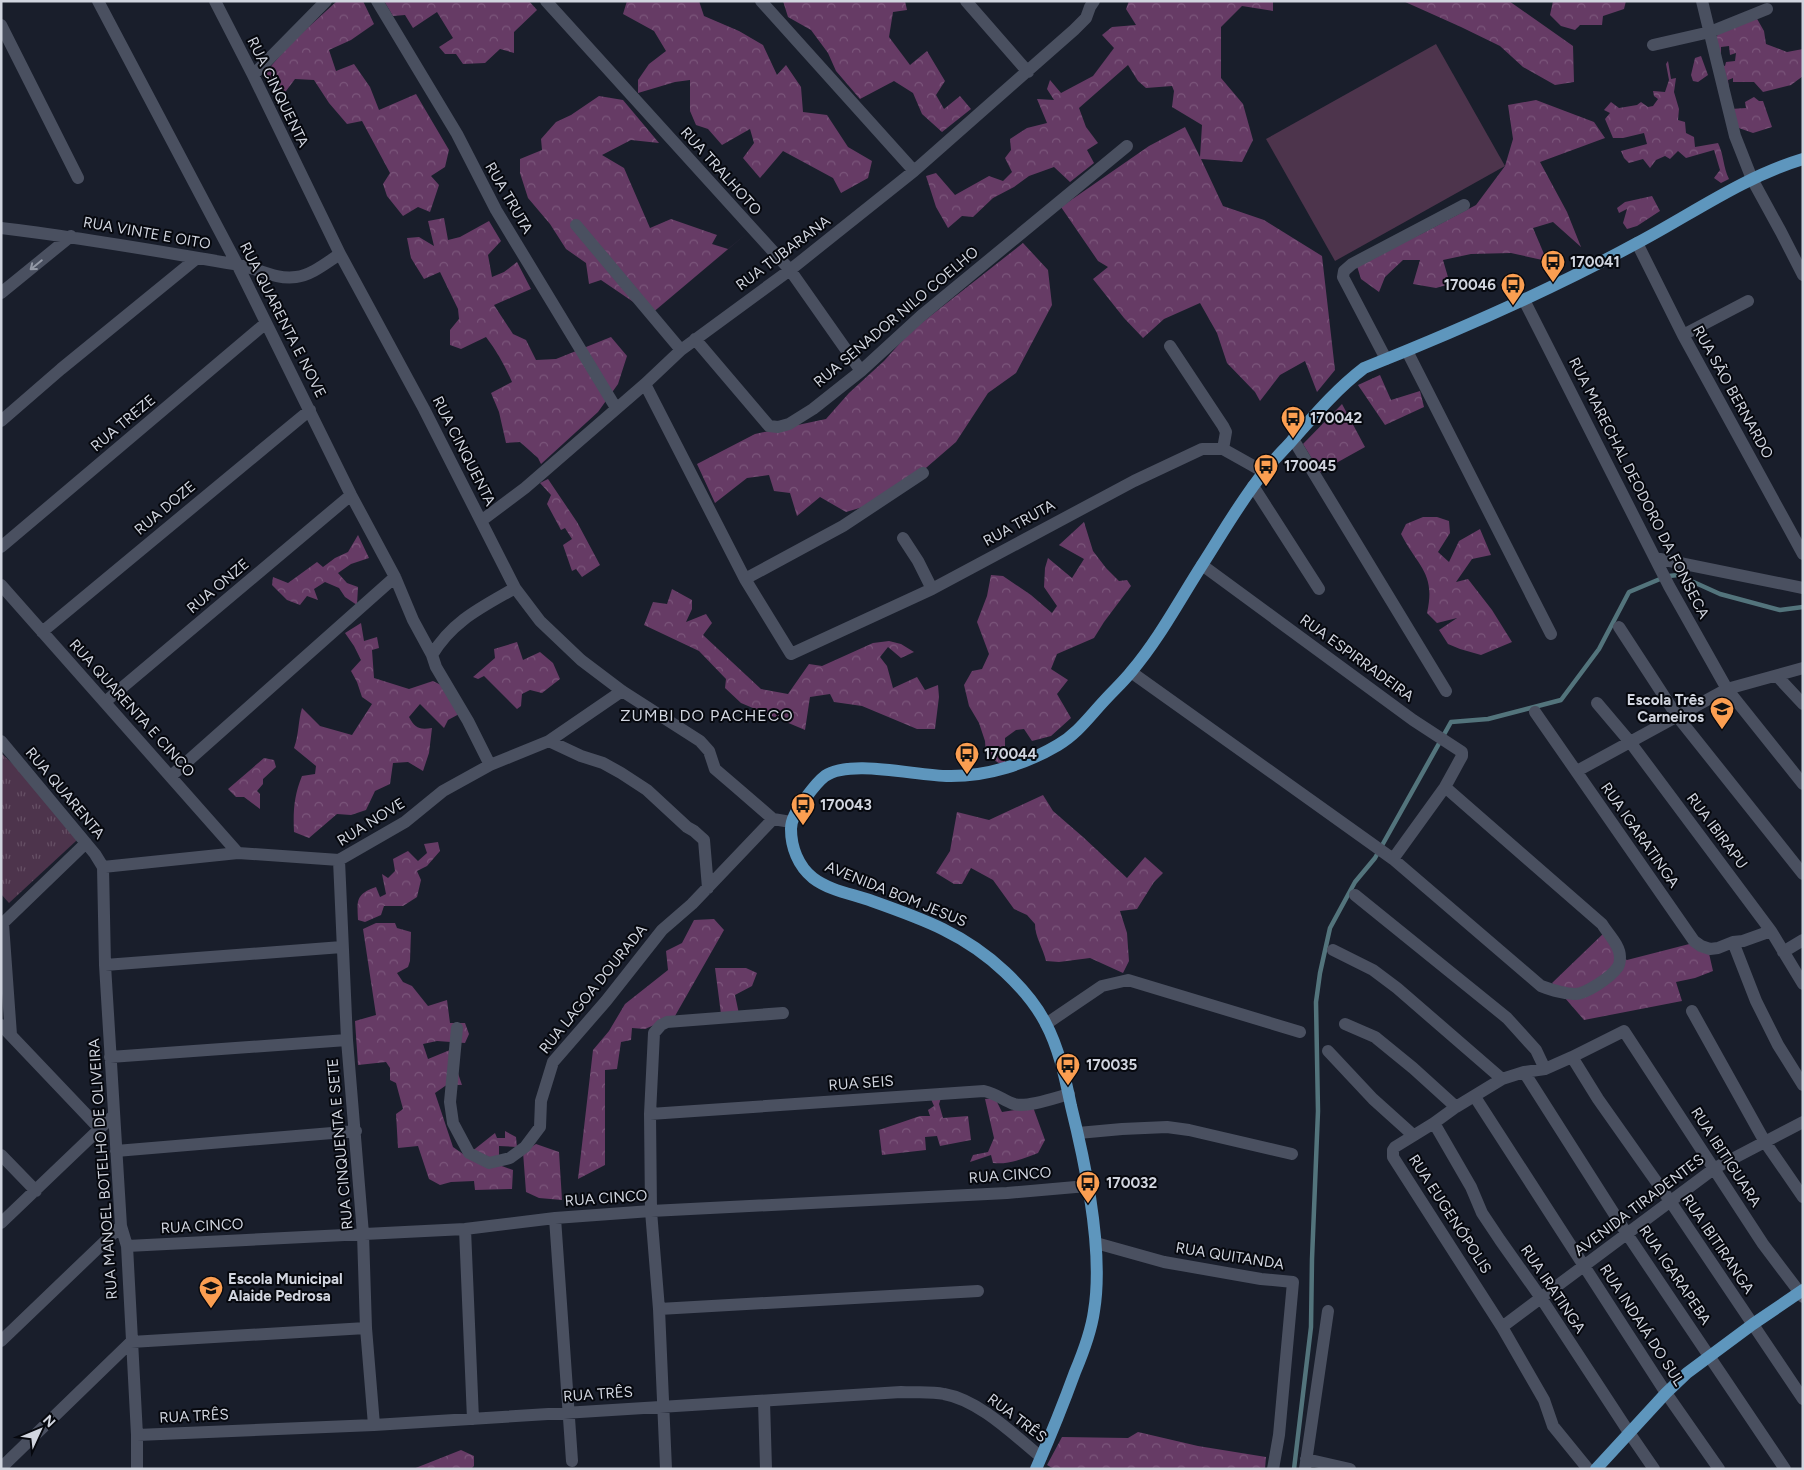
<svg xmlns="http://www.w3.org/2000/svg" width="1804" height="1470" font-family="Figtree,sans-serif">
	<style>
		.grass { fill: #4d344c }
		.forest { fill: url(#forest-crowns) }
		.park { fill: url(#park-tufts) }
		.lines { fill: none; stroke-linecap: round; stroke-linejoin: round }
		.stream { stroke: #53747c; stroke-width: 4.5 }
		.minor { stroke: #4a5060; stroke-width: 12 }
		.major { stroke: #5e96bd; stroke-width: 12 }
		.oneway { stroke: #9499a6 }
		.labels { text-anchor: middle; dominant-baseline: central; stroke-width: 4; stroke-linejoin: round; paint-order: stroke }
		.street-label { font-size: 15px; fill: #d1d5df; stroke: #06080e }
		.poi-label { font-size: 15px; font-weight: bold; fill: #d1d5df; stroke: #06080e; text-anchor: start }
		.neighbourhood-label { font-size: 16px; letter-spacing: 1px; fill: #d1d5df; stroke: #06080e }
	</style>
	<defs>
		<pattern id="forest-crowns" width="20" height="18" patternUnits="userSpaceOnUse" patternTransform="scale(1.25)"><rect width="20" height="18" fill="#663b65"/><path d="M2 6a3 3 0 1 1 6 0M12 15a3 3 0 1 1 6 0" fill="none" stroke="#7b567b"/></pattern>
		<pattern id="park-tufts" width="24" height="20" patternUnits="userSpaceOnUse" patternTransform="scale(1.25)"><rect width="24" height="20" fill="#4d344c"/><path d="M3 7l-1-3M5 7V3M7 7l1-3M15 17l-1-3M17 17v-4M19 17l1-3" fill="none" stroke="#665065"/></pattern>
	</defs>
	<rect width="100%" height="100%" fill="#191e2b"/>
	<!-- grass -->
	<path class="grass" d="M1436 44 1505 166 1335 261 1266 139Z"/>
	<!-- forest -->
	<path class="forest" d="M337 1H363L374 24 351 40 329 50 336 71 354 64 370 87 379 110 416 94 449 150 445 167 431 176 439 185 430 212 418 207 403 216 387 196 383 184 390 173 362 121 347 124 329 103 314 80 295 79 283 95 265 73 290 44Z
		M384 1H529L537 10 514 32V53L500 49 485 63 463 64 456 54H445L439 47 453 38 437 12 413 28 405 15 393 16Z
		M627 1H699L704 16 739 31 763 45 777 75 786 65 801 87 803 112 827 115 848 147 872 161 868 178 841 193 833 178 783 151 760 178 743 158 754 143 750 129 722 145 708 129 696 125 690 111V80L675 82 638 93V80L649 64 666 51 654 31 623 14Z
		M783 1H905L907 10 893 12 889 37 910 65 927 51 945 81 936 95 944 109 960 96 971 109 942 132 922 114 913 93 894 81 860 99 836 71 828 53 811 30 788 17Z
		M1129 1H1273V11L1242 6 1221 27V78L1243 104 1253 140 1242 162 1201 159 1223 206 1264 220 1322 256 1335 370 1317 392 1305 361 1280 375 1260 401 1255 392 1227 363 1217 333 1200 303 1164 319 1143 338 1124 318 1093 279 1108 267 1098 261 1061 207 1149 146 1185 127 1200 157 1202 125 1172 107 1174 91 1172 86 1146 88 1138 81 1128 65 1079 108 1086 127 1098 143 1087 150 1094 163 1070 182 1054 167 1029 176 1014 187 993 198 973 217 962 216 948 228 936 207 926 176 936 173 955 195 989 176 1003 181 1012 172 1005 158 1011 150 1010 139 1027 128 1047 123 1037 99 1054 100 1047 89 1050 80 1061 93 1093 76 1114 48 1102 35 1112 27 1136 25 1126 9Z
		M1403 1H1509L1573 46 1574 82 1555 85 1523 67 1500 46 1461 27Z
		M1553 1H1626L1624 9 1603 16 1602 25H1580L1575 30 1561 26 1550 15Z
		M1740 15 1756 17 1764 31 1766 44 1787 52 1803 49V76L1791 85 1763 92 1754 82H1733V78L1728 80 1729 90 1718 63 1725 66 1726 62 1735 61 1736 53 1730 55 1729 46 1721 47V59L1711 41Z
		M1701 56 1708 75 1698 82 1693 81 1691 75 1695 58Z
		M1668 61 1671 79 1676 78 1674 92 1679 109 1678 120 1685 122 1686 133 1694 137 1695 147 1718 143C1724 155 1723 167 1729 179L1721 183 1714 178 1720 170 1714 150 1686 158 1678 151 1670 159 1665 156 1656 160 1650 168 1643 159 1629 163 1624 158 1621 151 1647 144 1644 133 1623 138H1613L1605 119 1610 113 1604 110 1611 102 1619 108 1637 105 1641 102 1648 107 1653 106 1658 99 1654 96 1653 91 1665 92 1669 80 1666 64Z
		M599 96 623 100 659 143 631 140 602 155 624 168 650 228 671 219 717 235 712 244 728 249 746 234 651 314 601 280 589 284 586 263 566 249 550 224 528 198 520 173V159L542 150 541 139 556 122 571 115Z
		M1754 97 1759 101H1763L1772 127 1753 133 1736 127 1731 109 1746 108 1745 102Z
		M1536 100 1594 122 1605 138 1540 162 1567 212 1581 247 1553 222 1533 228 1547 261 1511 253 1471 254 1443 260 1450 284 1436 288 1413 284 1420 260H1403L1385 277 1379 292 1361 279 1356 263 1421 234 1476 205 1505 166 1513 139 1508 105Z
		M1652 196 1660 211 1637 226 1627 229 1623 223 1627 209 1619 213 1617 208 1625 202Z
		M444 218 448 240 460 237 489 221 501 241 488 255 492 277 504 272 517 262 531 289 494 305 513 334 526 340 536 360 556 359 611 337 627 356 618 384 598 412 541 464 538 458 520 442 506 443 499 412 491 393 512 382C505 366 497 351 486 337L461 349 450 345V330L459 319 458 309 440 272 424 279 411 258 407 238 419 237 434 246 428 221Z
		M1023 243 1048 270 1052 305 1016 373 988 393 956 442 890 499 846 512 820 497 797 516 790 493 774 491 769 475 747 478 715 503 697 464 755 434 826 419 849 393 884 361 910 332Z
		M1380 375 1391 400 1420 391 1424 407 1385 425 1358 385Z
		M1342 404 1365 447 1320 472 1303 444Z
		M548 479 577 522 600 565 582 577 576 569 572 571 563 545 572 539 565 528 561 530 547 504 551 495 540 483Z
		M1423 517H1437L1449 521 1450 533 1438 552 1449 562 1459 541 1480 529 1491 555 1472 559 1456 582 1468 579 1492 610 1512 642 1481 655 1460 649 1448 644 1439 630 1457 618 1437 623 1427 613C1436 573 1418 567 1401 534L1406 524Z
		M1084 522 1093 551 1106 568 1119 581 1127 580 1131 586 1104 622 1094 638 1057 654 1051 669 1068 680 1057 694 1071 718 1051 736 1032 741 1024 729 1016 730 1005 738V767L986 755 985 741 979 723 969 706 964 685 972 671 982 669 989 654 977 622 987 596 991 575 1003 576 1031 595 1052 613 1057 606 1044 587 1045 568 1048 558 1072 578 1084 559 1059 545Z
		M358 535 369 558 351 564 338 573 347 583 358 587 357 605 345 597 339 588 325 582 314 589 318 600 307 596 300 605 287 600 272 585 273 577 288 583 317 562 323 567 335 558 348 552Z
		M672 589 692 600V609L686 622 706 614 712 623 703 635 761 689 788 694 809 664 822 666 873 643 889 641 901 644 914 652 901 658 888 647 880 657 887 666 893 688 917 677 925 690 938 685 939 697 935 729H917L862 706 834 702 830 694 810 697 805 730 741 703 725 688 726 679 699 651 644 625 653 602 667 604Z
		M361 623 364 641 377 637 379 648 372 650 374 678 409 689 433 681 457 693 461 713 448 720 444 728 420 704 409 717C415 728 419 730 432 728L429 753 423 771 408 762 393 763 390 784 375 791 366 810 351 815 337 814 309 838 294 832C293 812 294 795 302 776L315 774 316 766 294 748C299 735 298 721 302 708L320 726 352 735 372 704 362 697 357 682 351 671 361 660 354 646 345 633Z
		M517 642 523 660 540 652 553 663 560 679 542 693 530 690 522 694 521 706 517 709 484 676 478 679 473 677 495 658 494 649Z
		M264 758 274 760 276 767 263 779V784L257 791 260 794V809L244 797H236L228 789Z
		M1043 795 1053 811 1083 837 1127 878 1145 857 1163 873 1154 882 1137 909 1120 911 1127 933 1129 961 1123 973 1090 958 1059 962 1046 961C1043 948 1035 937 1035 924L1027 915 1014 909 993 880 971 868 962 884H954L936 873 950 851 957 812 989 820Z
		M438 842 440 851 427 866 417 871 421 880 417 897 403 906H384L381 915 365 922 358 920C357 900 356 894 376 887L380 897 386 894 382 874 388 878 395 871 393 859 408 851 418 861 427 853 424 844Z
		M714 919 724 930 675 1016 645 1029 632 1028 631 1040 621 1042 617 1069 605 1070V1165L578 1179 593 1050 609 1031 625 1004 668 970 666 951 682 943 694 920Z
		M376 923H395L397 928 411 932 410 961 408 967 397 973 403 982 412 986 428 1006 447 1000 450 1023H465L469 1034 465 1043 437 1041 423 1044 428 1059 450 1050 462 1085 448 1084 435 1093 453 1147 466 1156 495 1133 497 1138H505V1131L516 1137 517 1147 499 1146V1165L513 1170 512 1189 475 1190 474 1181 451 1182 440 1185 429 1179 418 1146 398 1148 396 1114 403 1109 396 1083 390 1080V1068L386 1062 358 1065 355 1021 376 1015 363 929Z
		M1606 931 1617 954 1627 960 1701 941 1708 949 1713 971 1695 978 1676 982 1682 1001 1584 1020 1552 983Z
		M715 968H746L757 973 752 986 735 995 739 1014H721Z
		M930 1097 941 1098 939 1104 943 1118 968 1116 971 1140 940 1146 937 1136 925 1137 926 1150 882 1155 879 1130 920 1116H930L928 1110 934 1106Z
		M995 1098 1002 1112 1033 1107 1045 1140 1038 1153C1025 1158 1008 1165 993 1163L991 1155 970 1162 973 1155 988 1152 994 1138 985 1099Z
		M536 1144 559 1152 562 1200 539 1198 526 1192 523 1152Z
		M1138 1432 1198 1446 1266 1457 1265 1469H1054L1047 1465 1062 1437 1128 1438Z
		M461 1450 474 1456V1466L471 1469H413Z"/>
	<!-- park -->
	<path class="park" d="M1 753 28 778 77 837 76 841 9 903 1 894Z"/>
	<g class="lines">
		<!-- stream -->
		<path class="stream" d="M1669 576 1678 575 1720 594 1780 610 1803 607
			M1294 1469 1311 1327 1312 1259 1318 1111 1316 1002 1320 973 1330 928 1355 882 1375 858 1451 722 1488 719 1561 700 1599 649 1629 592 1660 579"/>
		<!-- minor -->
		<path class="minor" d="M98 1 237 264 351 495 395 577 413 620 432 655 436 667 468 721 490 765
			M215 1 253 75 340 254 424 409 515 588 540 621 581 660 622 691 700 741 709 751 715 769 736 787 773 819 791 822
			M377 1 457 134 496 210 616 408
			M546 1 790 270 861 371
			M761 1 914 171
			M966 1 1028 72
			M1702 1 1735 136 1752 179 1781 232 1803 275
			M1 25 78 178
			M1653 45 1710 32 1767 9
			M253 75 326 1
			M576 225 681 350
			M1 228C79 237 156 251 234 264 256 267 274 280 296 277 312 275 326 263 340 254
			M1637 243 1683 335 1803 554
			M1 293 71 236
			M1524 300 1669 586 1727 689 1803 784
			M1683 335 1748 301
			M695 339 769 426 778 427 789 424 813 409 861 371 921 316 1127 146
			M1170 346 1223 426 1226 432 1223 449
			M1407 351 1551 634
			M1386 359 1343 277 1344 271 1352 264 1464 205
			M645 384 745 579 791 654 932 589 1134 481 1202 449H1223L1264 472
			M1 421 61 369 197 258
			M1293 439 1446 691
			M1253 486 1319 589
			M481 521 525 488 645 384 681 350 790 270 914 171 1074 30 1086 18 1090 7 1094 1
			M903 538 918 561 932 589
			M1 547 266 323
			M1655 558 1803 588
			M1202 565 1413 720 1462 752V756L1445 787 1393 859
			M745 579 843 526 923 473
			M1 585 238 853
			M1619 627 1677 716 1803 874
			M42 632 310 410
			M432 655C452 621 482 607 515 588
			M1131 672 1393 859 1541 986C1552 990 1563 994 1575 994 1586 994 1611 977 1617 968 1619 966 1620 961 1620 957 1620 945 1608 934 1602 924L1445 787
			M1777 676 1803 704
			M105 702 351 495
			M1597 703 1630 742 1771 931 1803 984
			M1535 712 1694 941 1701 946 1710 949 1718 948 1733 942 1743 941 1771 931
			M1 741 95 854 103 867
			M549 741 581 756 603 763 621 773 647 790 687 827 694 831 704 840 708 888
			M1577 771 1727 689 1803 668
			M171 776 395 577
			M339 860 347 1040 363 1234 366 1328 374 1425
			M103 867 105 965 121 1226 127 1246 137 1435V1469
			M103 867 238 853 339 860 405 822 443 791 490 765 549 741 622 691
			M1355 895 1507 1018 1536 1050 1545 1069
			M3 924 11 1035
			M1 925 86 843
			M1733 942 1756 1001 1778 1045 1803 1085
			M1333 950 1373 970 1397 988 1502 1079
			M1783 952 1803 940
			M105 965 342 947
			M1692 1011 1765 1142 1803 1197
			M1046 1024 1102 986 1128 980 1300 1032
			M1345 1024 1375 1037 1413 1068 1456 1107
			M1 1025 99 1128
			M457 1028 450 1102 453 1123 469 1153 489 1163 510 1158 525 1147 540 1127 541 1101 553 1062 606 1001 662 930 692 904 773 819
			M1328 1051 1373 1099 1413 1135
			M110 1057 347 1040
			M1572 1057 1598 1099 1670 1201 1803 1399
			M1524 1072 1627 1234 1785 1469
			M1475 1097 1666 1393 1719 1469
			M650 1114 984 1091C997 1094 1003 1100 1014 1104 1027 1108 1054 1098 1069 1094
			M1434 1123 1471 1187 1482 1213 1500 1240 1541 1298 1630 1434 1654 1469
			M1078 1133 1122 1129 1167 1127 1189 1130 1292 1154
			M116 1151 356 1131
			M1 1155 36 1191
			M555 1218 572 1461
			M1 1223 114 1115
			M465 1229 473 1419
			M1096 1243 1164 1262 1261 1279 1293 1282 1279 1435 1273 1469
			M127 1246 465 1229 555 1218 651 1211 1007 1193 1087 1186
			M659 1309 978 1291
			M1502 1327 1715 1168 1803 1122
			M1 1341 121 1226
			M764 1401 766 1469
			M137 1435 374 1425 901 1392C915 1393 930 1391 944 1394 979 1400 1014 1435 1041 1457
			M1306 1459 1350 1469
			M1 1468 131 1342 366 1328
			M666 1469 659 1309 651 1211 650 1114 654 1033 661 1025 667 1022 783 1013
			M1305 1469 1328 1311
			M1588 1469 1553 1426 1544 1400 1502 1327 1393 1157V1150L1395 1147 1434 1123 1456 1107 1502 1079 1524 1072 1545 1069 1572 1057 1624 1031 1763 1244 1803 1297"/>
		<!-- major -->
		<path class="major" d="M1036 1469C1050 1437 1063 1405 1075 1372 1083 1353 1091 1333 1094 1311 1104 1251 1086 1166 1071 1106 1065 1077 1059 1048 1045 1022 1035 1003 1021 987 1005 972 965 934 923 919 872 901 853 894 830 891 813 878 798 866 791 847 791 829 791 818 798 809 804 800 810 792 817 782 825 776 851 758 920 777 951 776 988 776 1026 764 1058 745 1077 734 1089 717 1104 701 1113 691 1123 682 1131 672 1159 639 1179 601 1202 565 1222 534 1241 500 1264 472 1274 459 1286 448 1296 436 1318 411 1338 388 1364 368 1457 331 1549 291 1637 243 1692 214 1743 177 1803 159
			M1596 1469 1666 1393 1687 1373 1753 1324 1803 1290"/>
	</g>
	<!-- one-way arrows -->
	<defs><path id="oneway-shaft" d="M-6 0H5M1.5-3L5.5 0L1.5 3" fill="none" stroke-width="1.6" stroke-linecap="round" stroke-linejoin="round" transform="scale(1.25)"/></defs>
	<use class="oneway" href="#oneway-shaft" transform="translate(36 265) rotate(141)"/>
	<!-- icons -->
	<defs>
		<symbol id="bus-pin" viewBox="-11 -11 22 30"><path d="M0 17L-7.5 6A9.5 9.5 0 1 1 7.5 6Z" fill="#fb9e51" stroke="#06080e"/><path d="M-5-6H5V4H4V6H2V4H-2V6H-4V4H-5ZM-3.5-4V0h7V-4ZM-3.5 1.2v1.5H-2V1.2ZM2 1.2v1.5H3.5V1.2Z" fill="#111"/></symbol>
		<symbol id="school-pin" viewBox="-11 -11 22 30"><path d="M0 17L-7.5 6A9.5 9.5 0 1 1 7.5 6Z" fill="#fb9e51" stroke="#06080e"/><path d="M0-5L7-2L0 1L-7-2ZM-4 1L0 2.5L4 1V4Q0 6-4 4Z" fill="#111"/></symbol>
	</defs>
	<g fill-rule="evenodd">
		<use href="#bus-pin" x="1539" y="248" width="28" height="38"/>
		<use href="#bus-pin" x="1499" y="271" width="28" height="38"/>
		<use href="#bus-pin" x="1279" y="404" width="28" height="38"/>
		<use href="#bus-pin" x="1252" y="452" width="28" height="38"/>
		<use href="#school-pin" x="1708" y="695" width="28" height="38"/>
		<use href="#bus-pin" x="953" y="740" width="28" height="38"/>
		<use href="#bus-pin" x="789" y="791" width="28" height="38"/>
		<use href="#bus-pin" x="1054" y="1051" width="28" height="38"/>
		<use href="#bus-pin" x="1074" y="1169" width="28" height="38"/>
		<use href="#school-pin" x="197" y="1274" width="28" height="38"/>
	</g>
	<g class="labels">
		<!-- street labels -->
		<g class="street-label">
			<text transform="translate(278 92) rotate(64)">RUA CINQUENTA</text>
			<text transform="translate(721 171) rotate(48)">RUA TRALHOTO</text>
			<text transform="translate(509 198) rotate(60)">RUA TRUTA</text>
			<text transform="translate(147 233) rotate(10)">RUA VINTE E OITO</text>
			<text transform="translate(783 253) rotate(-37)">RUA TUBARANA</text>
			<text transform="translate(896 317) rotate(-40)">RUA SENADOR NILO COELHO</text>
			<text transform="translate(283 320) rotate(63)">RUA QUARENTA E NOVE</text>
			<text transform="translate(1733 392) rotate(61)">RUA SÃO BERNARDO</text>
			<text transform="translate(123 423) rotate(-40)">RUA TREZE</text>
			<text transform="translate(464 451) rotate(63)">RUA CINQUENTA</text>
			<text transform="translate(1639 488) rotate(63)">RUA MARECHAL DEODORO DA FONSECA</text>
			<text transform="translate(165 508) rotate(-40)">RUA DOZE</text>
			<text transform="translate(1019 523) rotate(-29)">RUA TRUTA</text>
			<text transform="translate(218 586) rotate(-40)">RUA ONZE</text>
			<text transform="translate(1357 658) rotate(36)">RUA ESPIRRADEIRA</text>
			<text transform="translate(132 708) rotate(48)">RUA QUARENTA E CINCO</text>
			<text transform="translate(65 793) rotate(50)">RUA QUARENTA</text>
			<text transform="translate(371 822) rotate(-32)">RUA NOVE</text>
			<text transform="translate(1717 831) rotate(53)">RUA IBIRAPU</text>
			<text transform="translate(1640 835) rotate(55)">RUA IGARATINGA</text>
			<text transform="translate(896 894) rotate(22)">AVENIDA BOM JESUS</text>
			<text transform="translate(593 989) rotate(-51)">RUA LAGOA DOURADA</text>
			<text transform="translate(861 1083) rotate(-4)">RUA SEIS</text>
			<text transform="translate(340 1144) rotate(-95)">RUA CINQUENTA E SETE</text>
			<text transform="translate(1726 1157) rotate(57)">RUA IBITIGUARA</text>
			<text transform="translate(103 1169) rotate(-94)">RUA MANOEL BOTELHO DE OLIVEIRA</text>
			<text transform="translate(1010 1175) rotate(-4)">RUA CINCO</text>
			<text transform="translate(606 1198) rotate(-4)">RUA CINCO</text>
			<text transform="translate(1639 1205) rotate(-37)">AVENIDA TIRADENTES</text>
			<text transform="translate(1450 1214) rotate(57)">RUA EUGENÓPOLIS</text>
			<text transform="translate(202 1226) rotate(-3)">RUA CINCO</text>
			<text transform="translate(1718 1244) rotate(56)">RUA IBITIRANGA</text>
			<text transform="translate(1230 1256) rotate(9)">RUA QUITANDA</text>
			<text transform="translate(1675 1275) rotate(56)">RUA IGARAPEBA</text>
			<text transform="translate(1553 1289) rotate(56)">RUA IRATINGA</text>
			<text transform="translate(1642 1325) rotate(57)">RUA INDAIÁ DO SUL</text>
			<text transform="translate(598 1394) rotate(-4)">RUA TRÊS</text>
			<text transform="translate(194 1416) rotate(-3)">RUA TRÊS</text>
			<text transform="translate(1017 1418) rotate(37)">RUA TRÊS</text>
		</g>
		<!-- poi labels -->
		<g class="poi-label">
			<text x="1570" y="262">170041</text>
			<text x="1496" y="285" text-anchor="end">170046</text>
			<text x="1310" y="418">170042</text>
			<text x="1284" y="466">170045</text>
			<text x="1704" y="700" text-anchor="end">Escola Três<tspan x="1704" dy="17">Carneiros</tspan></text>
			<text x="984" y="754">170044</text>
			<text x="820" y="805">170043</text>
			<text x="1086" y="1065">170035</text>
			<text x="1106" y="1183">170032</text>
			<text x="228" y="1279">Escola Municipal<tspan x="228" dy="17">Alaide Pedrosa</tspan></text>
		</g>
		<!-- neighbourhood labels -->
		<g class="neighbourhood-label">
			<text x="707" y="715">ZUMBI DO PACHECO</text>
		</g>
	</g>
	<!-- border -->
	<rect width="1804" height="1470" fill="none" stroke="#d1d5df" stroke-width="5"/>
	<!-- north arrow -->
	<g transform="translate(40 1430) rotate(46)" stroke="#06080e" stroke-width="4" paint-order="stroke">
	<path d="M0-4L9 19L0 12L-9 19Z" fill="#d1d5df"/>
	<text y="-8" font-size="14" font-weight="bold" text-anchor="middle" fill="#d1d5df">N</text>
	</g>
</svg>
